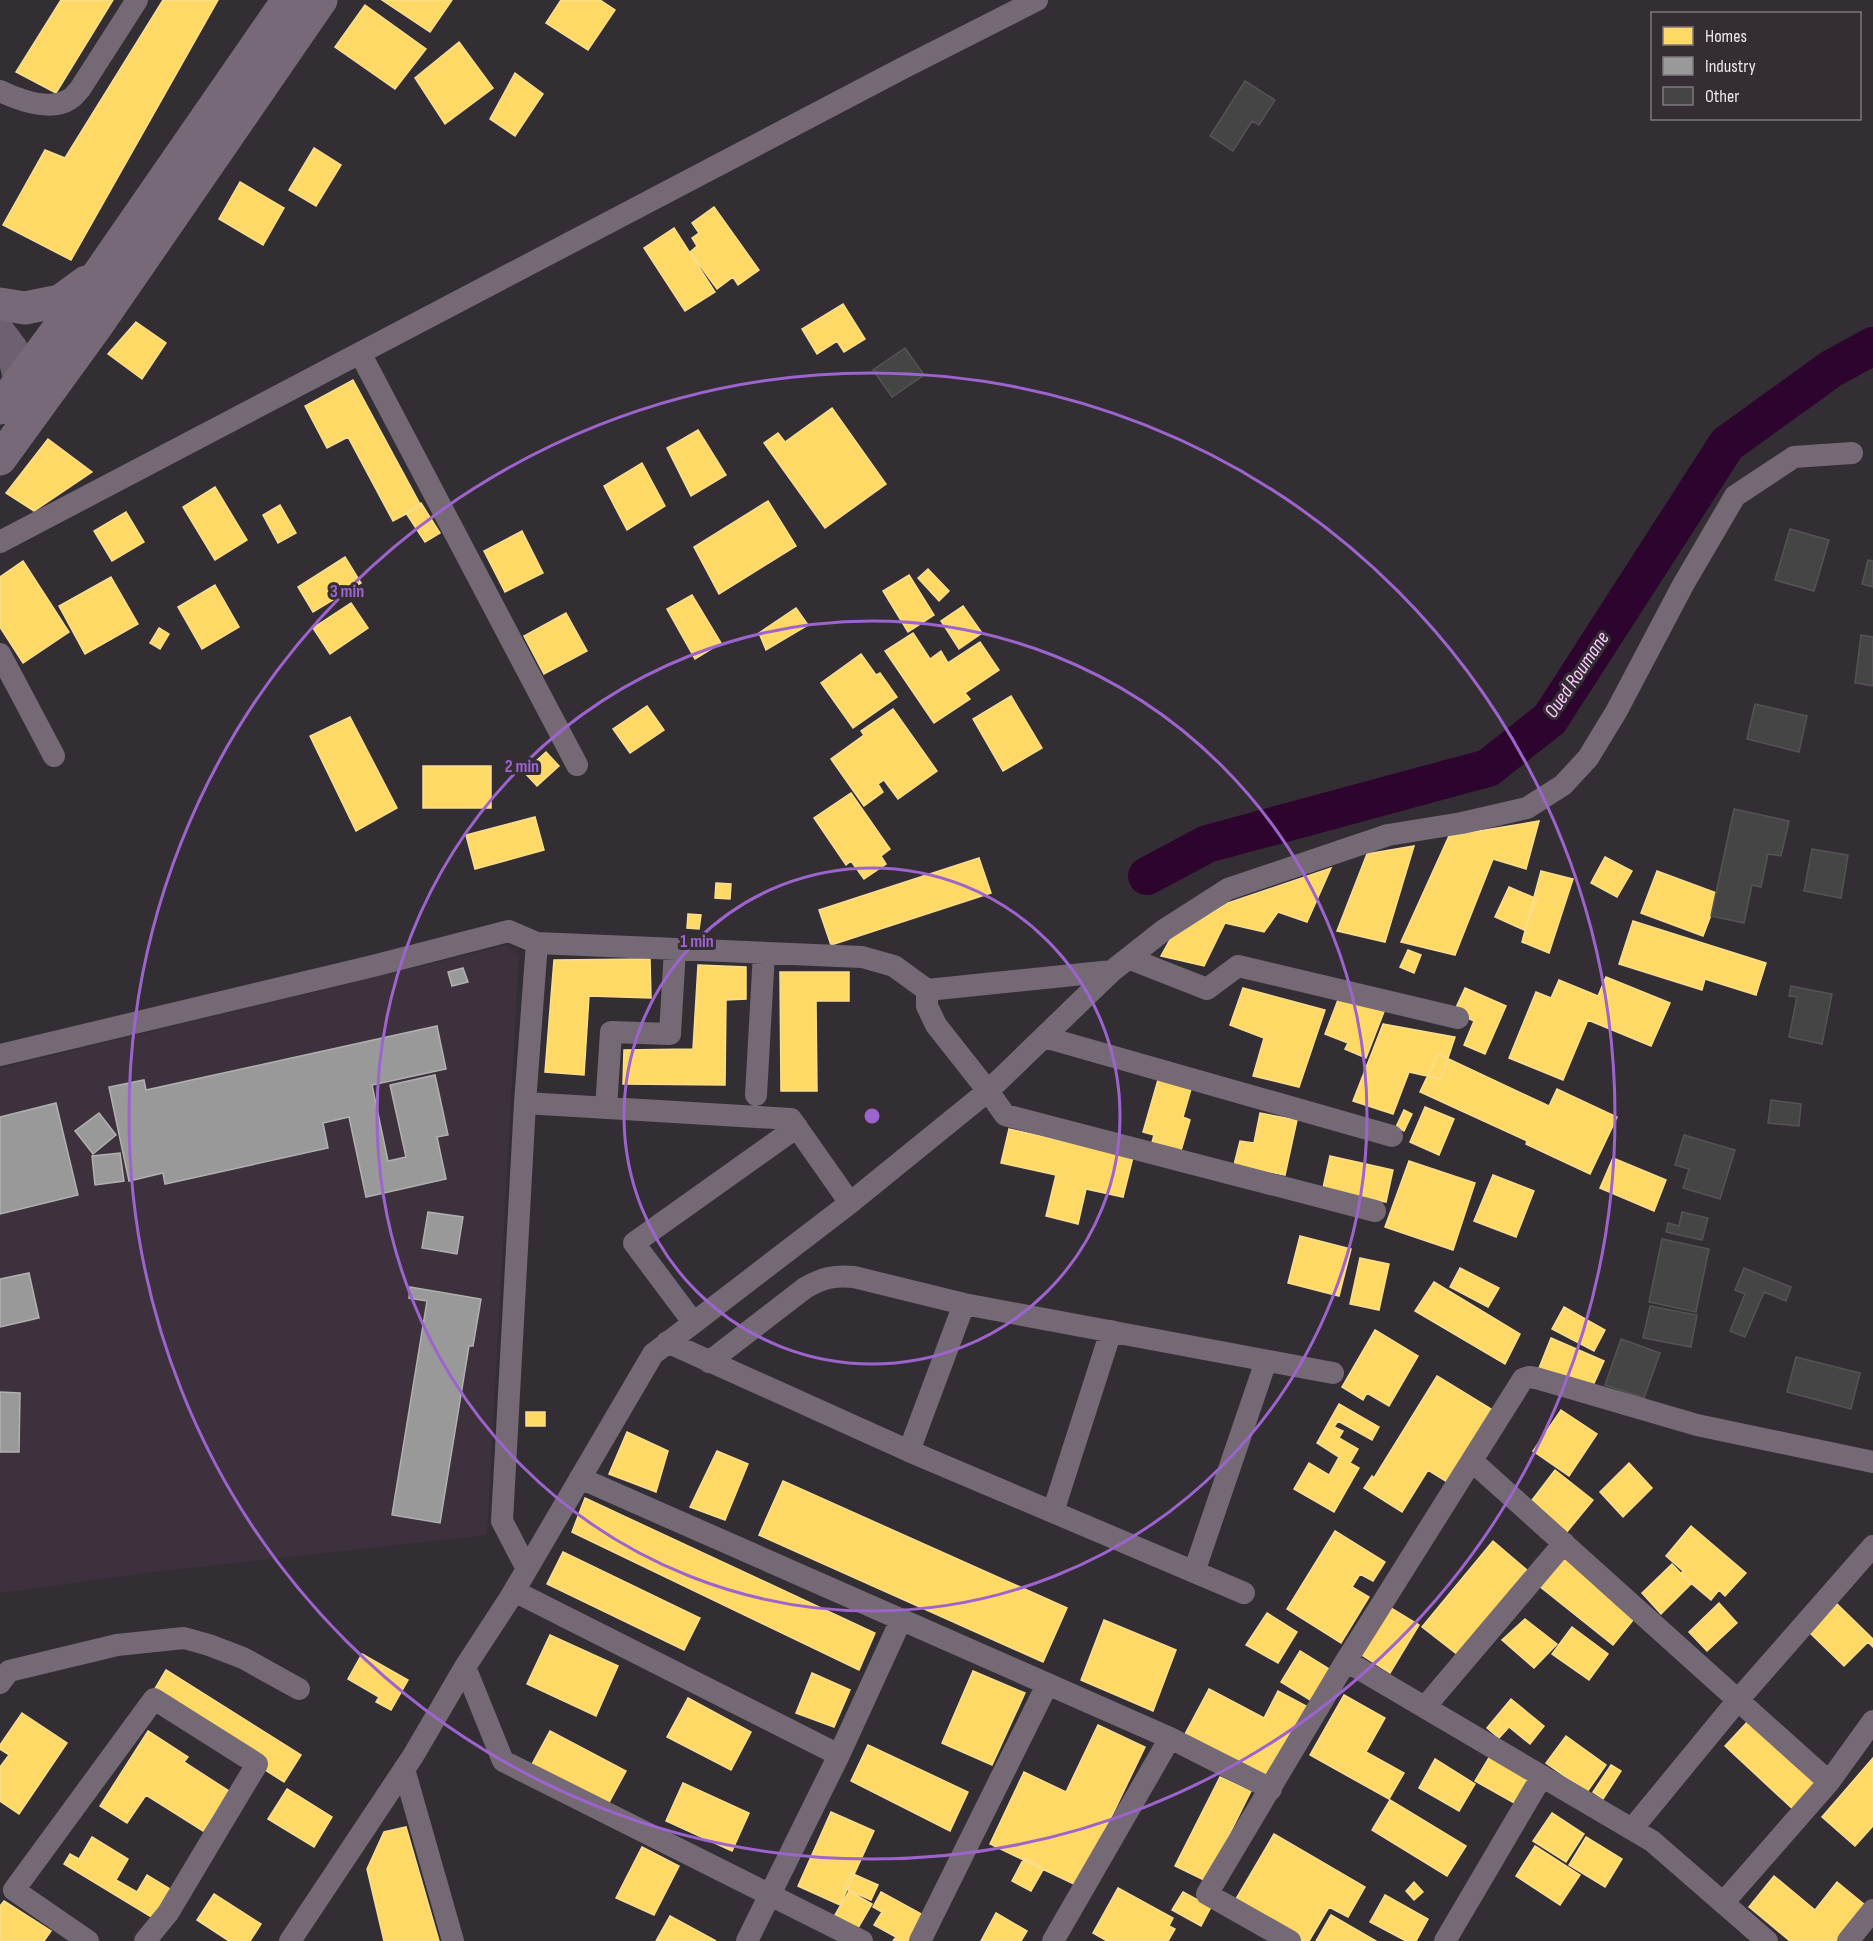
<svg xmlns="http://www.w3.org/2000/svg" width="1873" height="1941" font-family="'Sofia Sans Condensed',sans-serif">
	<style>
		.built { fill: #3c313c }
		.homes { fill: #ffd966; stroke: #fade8e; stroke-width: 1.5 }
		.industry { fill: #999; stroke: #b2b1b2; stroke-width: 1.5 }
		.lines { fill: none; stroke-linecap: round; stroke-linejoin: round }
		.river { stroke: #2c042e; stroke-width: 38 }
		.building { fill: #464546; stroke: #545454; stroke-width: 1.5 }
		.minor { stroke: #756976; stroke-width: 22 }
		.secondary { stroke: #6e616f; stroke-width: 32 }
		.primary { stroke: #776978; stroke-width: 33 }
		.ring { fill: none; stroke: #9d64cd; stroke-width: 3 }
		.labels { text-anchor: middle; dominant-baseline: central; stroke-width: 6; stroke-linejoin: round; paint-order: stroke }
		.water-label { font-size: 20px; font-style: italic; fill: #fcc9fe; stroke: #342d34 }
		.centre { fill: #9d64cd; stroke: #342d34; stroke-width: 3 }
		.ring-label { font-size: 18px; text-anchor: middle; font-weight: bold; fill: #9d64cd; stroke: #342d34; stroke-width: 6; stroke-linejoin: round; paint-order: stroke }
	</style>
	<rect width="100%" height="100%" fill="#332e33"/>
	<!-- built -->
	<path class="built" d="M507 945 519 955 487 1535 160 1571 0 1593V1068Z"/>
	<!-- homes -->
	<path class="homes" d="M61 0H113L56 93 16 72Z
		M163 0H218L71 260 3 225 45 150 65 158Z
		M382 0H452L430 32Z
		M561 0H600L615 10 588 50 546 23Z
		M365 5 426 49 395 89 335 47Z
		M459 42 493 88 445 124 415 78Z
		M515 73 543 94 515 136 490 119Z
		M314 148 341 165 316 206 289 190Z
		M240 182 284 208 263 245 219 219Z
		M714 207 759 270 738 285 733 277 717 289 690 252 697 246 692 238 699 233 692 223Z
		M674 228 715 292 685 311 644 248Z
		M843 304 865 339 844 352 837 341 817 354 802 329Z
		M136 322 166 343 142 379 108 354Z
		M353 380 421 506 393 521 348 437 327 448 305 406Z
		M832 408 886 484 825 528 764 443 778 433 785 442Z
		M698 430 726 475 691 496 667 448Z
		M48 439 92 472 34 511 6 493Z
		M642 463 665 506 627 530 604 486Z
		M215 487 247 540 215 560 183 507Z
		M768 501 796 546 719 594 694 547Z
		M421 503 440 533 425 542 406 513Z
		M280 505 296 533 278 543 263 515Z
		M126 512 144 542 112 561 94 531Z
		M522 531 543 573 505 592 484 551Z
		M345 557 361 583 313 612 298 587Z
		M23 561 69 632 23 663 0 627V577Z
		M928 569 949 591 939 601 918 578Z
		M909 575 934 615 908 632 883 591Z
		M111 577 138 624 85 654 59 606Z
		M215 585 239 627 202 649 178 607Z
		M692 595 721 643 695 659 667 609Z
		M351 603 368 628 330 654 313 628Z
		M963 606 982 633 959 649 941 621Z
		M796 608 808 625 766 650 759 633Z
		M566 613 587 651 544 674 524 636Z
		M159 628 169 634 160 649 150 643Z
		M913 633 930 659 941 651 948 663 980 642 999 670 965 693 970 699 934 723 885 651Z
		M861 654 876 675 880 673 897 697 853 728 821 683Z
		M1011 696 1042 748 1003 771 973 719Z
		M647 706 664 730 630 753 613 729Z
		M893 709 937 771 898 799 884 780 878 784 883 792 864 806 831 759 864 735 861 731Z
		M350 717 397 808 356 831 310 736Z
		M546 752 559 766 537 786 524 772Z
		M423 766H491V808H423Z
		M851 793 890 849 881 856 886 864 864 879 851 861 846 865 814 818Z
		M535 817 544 850 475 869 466 835Z
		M1539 821 1526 869 1493 859 1455 955 1401 942 1449 836Z
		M1414 846 1385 942 1337 931 1367 854Z
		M1605 857 1632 871 1617 897 1591 883Z
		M979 858 991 893 831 945 819 910Z
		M1331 868 1307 922 1278 912 1264 932 1225 923 1204 966 1161 956 1172 936 1228 903Z
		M1541 871 1573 879 1549 953 1522 942Z
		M1657 871 1719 894 1703 936 1641 913Z
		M716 883 731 884 730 899 715 898Z
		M1509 887 1537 899 1524 930 1495 917Z
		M688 914 701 915 699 929 687 928Z
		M1633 921 1766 963 1756 995 1705 979 1702 990 1619 964Z
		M1408 950 1421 955 1414 973 1400 967Z
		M650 959 651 998 589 996 584 1075 545 1072 554 960Z
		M698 965 746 967V999L726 1000 725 1085 623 1084 624 1050 693 1049Z
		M780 972H849V1001H816L817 1091H781Z
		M1606 977 1670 1003 1651 1046 1588 1020 1563 1080 1509 1058 1536 992 1551 998 1559 980 1598 996Z
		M1243 988 1325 1010 1299 1087 1253 1076 1264 1038 1230 1025Z
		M1465 988 1506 1006 1485 1054 1464 1045 1474 1021 1454 1012Z
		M1341 992 1385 1009 1366 1058 1345 1049 1348 1043 1325 1034Z
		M1383 1024 1455 1037 1441 1079 1409 1072 1393 1114 1353 1101Z
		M1438 1054 1549 1106 1557 1089 1617 1117 1590 1174 1526 1144 1527 1141 1420 1092Z
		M1160 1073 1193 1082 1183 1117 1190 1120 1180 1154 1151 1146 1154 1135 1143 1132Z
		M1425 1107 1454 1119 1439 1155 1410 1142Z
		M1404 1110 1412 1114 1404 1131 1396 1127Z
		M1260 1113 1297 1120 1285 1175 1234 1165 1240 1141 1254 1143Z
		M1009 1129 1133 1157 1123 1197 1086 1189 1078 1224 1046 1216 1056 1175 1001 1163Z
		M1330 1156 1393 1170 1386 1202 1323 1188Z
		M1613 1158 1666 1180 1654 1211 1600 1188Z
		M1409 1161 1475 1183 1453 1250 1385 1227Z
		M1493 1175 1534 1191 1516 1237 1474 1221Z
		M1300 1236 1351 1249 1339 1296 1288 1283Z
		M1360 1258 1389 1264 1379 1310 1350 1304Z
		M1460 1268 1499 1288 1488 1307 1450 1287Z
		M1434 1282 1520 1334 1505 1364 1415 1311Z
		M1564 1307 1605 1330 1594 1351 1552 1329Z
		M1375 1330 1418 1356 1389 1406 1367 1393 1363 1400 1342 1387Z
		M1551 1338 1604 1361 1591 1390 1539 1368Z
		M1437 1376 1496 1412 1452 1485 1428 1470 1402 1512 1364 1488 1372 1476 1374 1478Z
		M1339 1404 1379 1427 1372 1440 1338 1421 1334 1427 1343 1431 1339 1438 1358 1449 1350 1463 1359 1468 1334 1512 1294 1489 1309 1463 1329 1475 1339 1457 1317 1443Z
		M1561 1410 1597 1434 1569 1476 1533 1451Z
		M526 1412H545V1426H526Z
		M627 1432 668 1451 656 1492 609 1474Z
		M717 1451 748 1464 725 1520 690 1507Z
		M1629 1463 1652 1488 1623 1517 1600 1492Z
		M1555 1470 1593 1500 1566 1533 1529 1504Z
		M783 1481 1067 1608 1043 1662 759 1535Z
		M585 1498 875 1633 859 1670 572 1532Z
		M1691 1526 1746 1573 1725 1596 1719 1590 1711 1600 1680 1574 1683 1571 1666 1556Z
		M1335 1531 1385 1562 1373 1581 1360 1574 1352 1587 1369 1597 1341 1643 1287 1609Z
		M1493 1541 1527 1570 1458 1655 1422 1627Z
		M563 1552 700 1618 684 1650 547 1584Z
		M1563 1556 1637 1615 1613 1645 1539 1586Z
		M1672 1564 1691 1584 1661 1614 1642 1593Z
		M1719 1603 1737 1623 1707 1651 1689 1632Z
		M1837 1604 1873 1639V1647L1868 1642 1844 1666 1809 1632Z
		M1386 1605 1419 1625 1390 1673 1357 1652Z
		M1267 1613 1297 1632 1278 1663 1246 1645Z
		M1525 1619 1557 1644 1534 1668 1502 1640Z
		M1104 1620 1176 1650 1153 1711 1081 1680Z
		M1572 1627 1608 1654 1589 1680 1552 1654Z
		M550 1635 618 1666 596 1716 527 1684Z
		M1300 1651 1334 1672 1315 1703 1281 1682Z
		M362 1654 408 1680 391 1710 376 1702 379 1697 348 1679Z
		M166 1670 301 1755 284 1782 150 1697Z
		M973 1671 1025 1693 992 1765 942 1743Z
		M812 1673 850 1690 834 1727 796 1713Z
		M1209 1689 1264 1718 1278 1691 1308 1707 1269 1781 1184 1736Z
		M1344 1695 1385 1718 1366 1752 1404 1773 1389 1799 1310 1755Z
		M688 1698 751 1732 731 1770 667 1737Z
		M1511 1699 1544 1726 1530 1744 1509 1727 1499 1738 1487 1728Z
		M22 1713 67 1743 19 1814 0 1801V1767L9 1755 0 1749V1745Z
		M1750 1719 1821 1785 1796 1812 1725 1746Z
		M1098 1725 1145 1747 1078 1886 990 1844 1024 1772 1066 1792Z
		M148 1731 188 1757 184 1762 229 1791 203 1831 146 1795 127 1823 100 1806Z
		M550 1731 626 1771 606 1808 530 1768Z
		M1566 1736 1606 1765 1587 1792 1546 1763Z
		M868 1745 968 1792 950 1831 851 1781Z
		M1490 1756 1530 1779 1516 1804 1475 1781Z
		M1873 1758V1826L1855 1846 1822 1817Z
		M1435 1759 1475 1784 1459 1811 1419 1788Z
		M1611 1765 1621 1771 1603 1799 1593 1792Z
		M1220 1777 1251 1791 1206 1881 1175 1866Z
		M683 1783 749 1813 732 1851 666 1821Z
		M287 1789 332 1817 314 1847 268 1819Z
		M1390 1800 1466 1846 1447 1876 1372 1830Z
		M831 1812 874 1831 840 1905 798 1886Z
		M1552 1813 1584 1834 1566 1862 1533 1841Z
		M406 1827 439 1941H384L367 1869 384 1832Z
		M1274 1834 1365 1887 1348 1917 1329 1907 1309 1941H1298L1233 1904Z
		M92 1837 128 1859 116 1880 137 1892 147 1875 170 1889 153 1918 64 1864 70 1854 79 1859Z
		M1586 1837 1622 1859 1605 1887 1569 1865Z
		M1535 1846 1580 1875 1560 1905 1516 1876Z
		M642 1847 679 1866 654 1915 616 1898Z
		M1024 1858 1044 1868 1031 1891 1012 1881Z
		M851 1873 878 1885 871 1900 844 1888Z
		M1774 1876 1815 1910 1837 1882 1870 1909 1844 1941H1790L1749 1907Z
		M1414 1882 1423 1892 1414 1900 1406 1891Z
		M1118 1888 1173 1918 1169 1926 1175 1929 1168 1941H1107L1093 1933Z
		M849 1891 872 1904 855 1933 832 1920Z
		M881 1892 925 1916 911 1941H893L896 1937 874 1925 882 1912 873 1907Z
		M1183 1892 1211 1907 1201 1926 1172 1910Z
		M214 1894 261 1924 250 1941H229L197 1920Z
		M1385 1895 1428 1919 1416 1941H1406L1370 1922Z
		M4 1901 51 1931 44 1941H0V1906Z
		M996 1913 1027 1931 1021 1941H981Z
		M1331 1915 1376 1941H1316Z
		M670 1916 716 1941H656Z"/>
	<!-- industry -->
	<path class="industry" d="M463 968 468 982 452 986 448 972Z
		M437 1026 446 1069 372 1085 388 1161 406 1157 390 1085 435 1075 448 1135 437 1137 446 1179 366 1197 349 1117 323 1123 328 1148 165 1184 163 1173 129 1181 109 1087 144 1080 146 1090Z
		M56 1103 78 1195 0 1214V1117Z
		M99 1113 116 1135 93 1154 75 1131Z
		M120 1153 124 1181 95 1185 92 1156Z
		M428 1212 463 1217 457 1254 422 1248Z
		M29 1273 39 1318 0 1327V1279Z
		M410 1287 481 1299 473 1346H469L440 1523 392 1515 427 1301 409 1298Z
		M0 1392 20 1393 19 1452H0Z"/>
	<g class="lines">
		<!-- river -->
		<path class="river" d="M1147 876 1207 844 1488 768 1550 719 1727 444 1831 369 1873 346"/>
	</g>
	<!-- building -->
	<path class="building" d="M1245 81 1275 100 1259 125 1252 121 1233 151 1210 136Z
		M905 348 924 375 892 397 873 370Z
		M1790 529 1829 540 1814 591 1775 580Z
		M1868 560 1873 561V587L1862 584Z
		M1861 635 1873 637V686L1855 683Z
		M1755 704 1807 716 1799 752 1747 739Z
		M1734 809 1789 821 1781 856 1768 854 1761 887 1752 885 1744 923 1711 916Z
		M1812 849 1848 855 1841 898 1804 891Z
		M1791 986 1832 994 1822 1044 1789 1037 1797 997 1789 996Z
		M1771 1100 1801 1104 1799 1126 1768 1123Z
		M1684 1135 1735 1150 1720 1199 1683 1188 1689 1169 1675 1165Z
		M1682 1212 1708 1218 1702 1240 1666 1232 1668 1223 1679 1226Z
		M1662 1239 1709 1249 1696 1312 1649 1302Z
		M1744 1268 1791 1287 1786 1301 1764 1292 1745 1337 1730 1331 1745 1294 1735 1290Z
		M1650 1306 1697 1315 1691 1347 1643 1338Z
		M1621 1339 1660 1353 1644 1398 1605 1385Z
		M1796 1357 1860 1373 1851 1409 1787 1392Z"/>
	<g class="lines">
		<!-- minor -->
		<path class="minor" d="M0 91C19 100 50 112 70 99 74 97 77 92 80 89L137 0
			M360 353 577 765
			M0 542 903 68 1037 0
			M0 654 54 756
			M1128 958 1207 989 1238 966 1458 1018
			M927 990V1006L936 1025 988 1091 1005 1115 1375 1211
			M1044 1037 1392 1136
			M0 1055 373 966 509 931 537 943 862 957 894 966 927 990 1112 971 1164 930 1228 889 1388 835 1462 823 1527 808 1563 785 1588 758 1616 712 1683 585 1735 496 1794 457 1852 453
			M756 1095 764 953
			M525 1103 791 1119 850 1203
			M606 1108 611 1032 670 1034 675 949
			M693 1322 634 1243 797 1127
			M667 1342 909 1451 1244 1593
			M709 1362 805 1288C822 1278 834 1275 854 1277L964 1304 1333 1373
			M909 1451 964 1304
			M1472 1461 1829 1782 1723 1903
			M580 1478 1170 1738 1271 1789
			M1053 1512 1111 1331
			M527 1569 502 1521 525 1103 537 943
			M1194 1572 1266 1361
			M514 1591 839 1755
			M1346 1661 1652 1841 1767 1941
			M465 1667 503 1761 862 1941
			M0 1683 9 1671 117 1645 184 1638 209 1645 243 1658 299 1689
			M1425 1707 1564 1543
			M404 1769 453 1941
			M1829 1782 1873 1721
			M1632 1829 1738 1700 1873 1546
			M88 1941 14 1890 154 1699 257 1764 168 1913 145 1941
			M290 1941 413 1756 465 1667 510 1598 653 1354 850 1203 988 1091 1112 971
			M747 1941 839 1755 901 1620
			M920 1941 1047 1685
			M1053 1941 1170 1738
			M1290 1941 1207 1894 1346 1661 1523 1379 1529 1377 1536 1378 1697 1425 1873 1462
			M1445 1941 1542 1776
			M1848 1941 1873 1910"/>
		<!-- secondary -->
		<path class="secondary" d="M0 333 12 349 25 403"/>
		<!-- primary -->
		<path class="primary" d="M0 304 25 308 60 301 86 282
			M0 408 100 272 288 0
			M0 459 98 324 321 0"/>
	</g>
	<!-- distance rings -->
	<g class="ring">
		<circle cx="872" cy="1116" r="248"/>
		<circle cx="872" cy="1116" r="495"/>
		<circle cx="872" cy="1116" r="743"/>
	</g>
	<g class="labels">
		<!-- water labels -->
		<g class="water-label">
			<text transform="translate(1577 675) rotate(-56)">Oued Roumane</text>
		</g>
	</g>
	<circle cx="872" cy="1116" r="9" class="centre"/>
	<g class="ring-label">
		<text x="347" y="597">3 min</text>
		<text x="522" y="772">2 min</text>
		<text x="697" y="947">1 min</text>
	</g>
	<!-- legend -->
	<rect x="1651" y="12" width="210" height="108" fill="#342d34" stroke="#7e787e" stroke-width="1.5"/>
	<rect x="1663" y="27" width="30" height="18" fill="#ffd966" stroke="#7e787e" stroke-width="1.5"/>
	<text x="1705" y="42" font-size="18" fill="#ede8ed">Homes</text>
	<rect x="1663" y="57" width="30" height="18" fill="#999999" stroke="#7e787e" stroke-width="1.5"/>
	<text x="1705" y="72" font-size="18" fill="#ede8ed">Industry</text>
	<rect x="1663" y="87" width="30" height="18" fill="#464546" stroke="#7e787e" stroke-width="1.5"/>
	<text x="1705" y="102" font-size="18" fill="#ede8ed">Other</text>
</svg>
